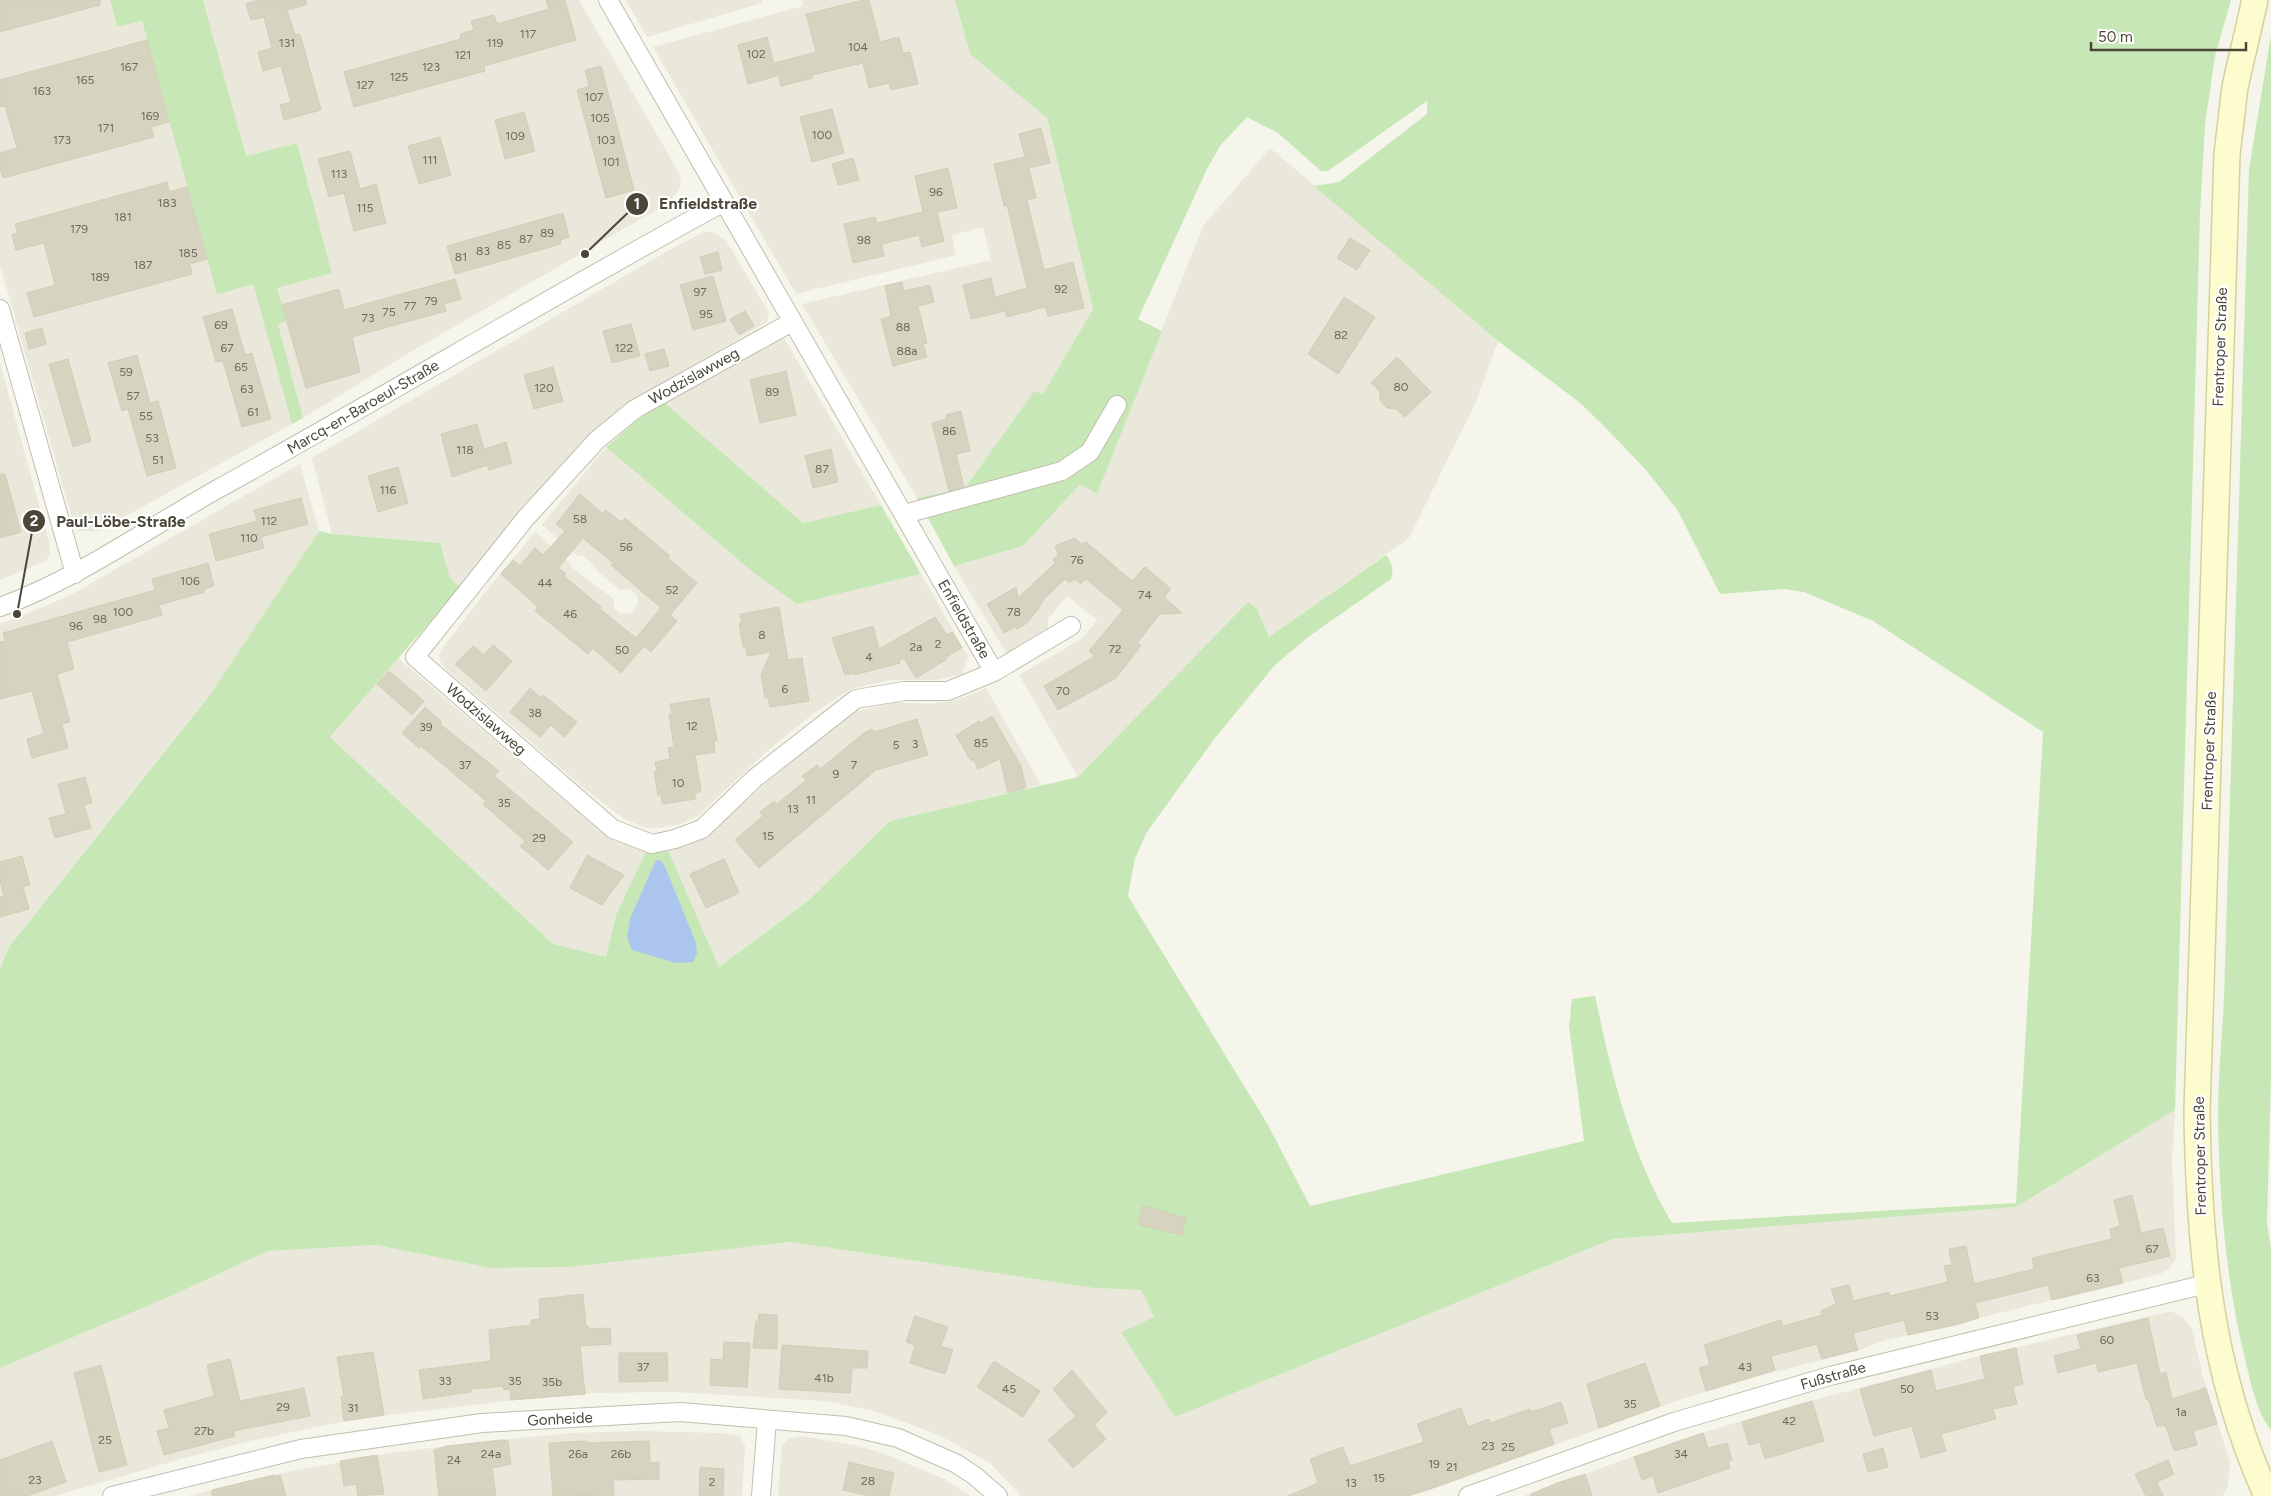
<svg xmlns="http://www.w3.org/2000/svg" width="2271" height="1496" font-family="Figtree,sans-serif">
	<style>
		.residential { fill: #e9e8da }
		.green { fill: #c7e8b6; fill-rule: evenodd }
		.water { fill: #abc5ef }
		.building { fill: #d7d3c1; stroke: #d2cdb5; fill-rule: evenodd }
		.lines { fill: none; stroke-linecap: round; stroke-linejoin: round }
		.minor-casing { stroke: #c1bfae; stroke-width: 20 }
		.secondary-casing { stroke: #d4d19d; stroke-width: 28 }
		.minor { stroke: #fff; stroke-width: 18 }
		.secondary { stroke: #fdfcce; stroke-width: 25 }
		.labels { text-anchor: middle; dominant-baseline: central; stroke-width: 4.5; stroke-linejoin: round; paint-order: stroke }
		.number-label { font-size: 12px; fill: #6d6a5b }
		.street-label { font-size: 15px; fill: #4a4739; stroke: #fff }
		.leader { fill: none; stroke: #4a4739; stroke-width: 2 }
		.callout-dot { fill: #4a4739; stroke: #fff; stroke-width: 2 }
		.mark-label { font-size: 15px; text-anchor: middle; font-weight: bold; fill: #fff }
		.callout-label { font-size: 16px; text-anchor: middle; font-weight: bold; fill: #4a4739; stroke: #fff; stroke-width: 4.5; stroke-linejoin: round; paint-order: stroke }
	</style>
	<rect width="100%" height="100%" fill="#f5f5ec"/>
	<!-- residential -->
	<path class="residential" d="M0 0H110L117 27 142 21 217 295 253 284 292 424 99 531H79L73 522 0 265Z
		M203 0H579L678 171 681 182 680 188 667 204 407 354 303 418 278 324 277 287 332 273 297 143 246 157Z
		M626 0H761L762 3 647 37Z
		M802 0H955L970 54 1047 118 1093 309 1043 395 1034 391 965 488 917 498 802 304 991 260 983 227 952 235 956 255 796 294 653 47 803 6Z
		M1270 148 1498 341 1475 404 1409 538 1269 637 1257 609 1248 603 1078 777 1019 675 1083 638 1097 620 1067 596 1048 619V633L1007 654 954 566 1023 546 1080 483 1097 494 1203 226Z
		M704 232H712L726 240 769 313 767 322 645 393 600 426 551 476 460 587 450 578 440 543 332 534 312 458 671 249Z
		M780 336 784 338 881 505 803 523 664 402Z
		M0 363 49 541 50 553 47 560 0 580Z
		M606 447 755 574 797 604 921 574 968 656 962 674 936 680H891L851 689 814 713 766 752 698 816 678 825 658 828H646L624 819 585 789 446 669 441 663 439 656 440 651 491 585 535 532 571 564 572 568 614 599V608L621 614 631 613 637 605V595L629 589 620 590 596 570V567L582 555 578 556 542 525Z
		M300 464 319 531 210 695 9 947 0 969V624L67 597Z
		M398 658 608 838 637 849 646 851 616 915 606 957 553 944 330 737Z
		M986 688 1041 785 890 821 809 900 719 967 668 850 684 847 705 838 789 763 858 711 895 702 931 704 944 702 960 699Z
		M2175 1110 2172 1161 2176 1258 2170 1268 2160 1274 1879 1342 1860 1350 1752 1378 1685 1398 1430 1490 1408 1496H1021L991 1464 963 1448 936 1434 874 1411 825 1401 674 1392 592 1393 530 1398 350 1420 250 1441 184 1458 55 1496H0V1368L171 1296 268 1251 376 1245 491 1268 570 1267 791 1242 1094 1288 1141 1290 1154 1317 1122 1332 1175 1417 1613 1239 2016 1207Z
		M2171 1311 2182 1317 2192 1329 2203 1377 2230 1462 2228 1485 2223 1496H1523L1679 1440 1788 1407 1980 1356Z
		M639 1431 723 1433 740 1436 745 1446 742 1496H188L267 1476 391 1453 496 1440 573 1433Z
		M802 1436 854 1445 882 1453 944 1479 971 1496H778L782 1445 789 1438Z"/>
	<!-- green -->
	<path class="green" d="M110 0H203L246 156 297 143 332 273 277 288 287 321 278 324 303 418 292 424 253 284 217 295 142 21 117 27Z
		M955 0H2231L2215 56 2205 125 2200 213 2175 1110 2016 1207 1613 1239 1175 1417 1121 1332 1154 1317 1141 1290 1094 1288 791 1242 570 1267 491 1268 376 1245 268 1251 171 1296 0 1368V969L9 947 210 695 319 531 332 534 440 543 450 578 460 587 330 737 553 944 606 957 616 915 646 851 668 850 719 967 809 900 890 821 1078 777 1248 602 1257 609 1269 637 1386 555C1392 563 1394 569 1391 579L1308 637 1275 665 1215 738 1147 832 1135 858 1128 896 1268 1125 1310 1206 1584 1141 1569 1026 1572 999 1595 996C1612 1076 1630 1152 1672 1223L2016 1203 2043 732 1873 621 1804 592 1784 589 1720 594 1678 511 1647 471 1601 423 1579 402 1498 341 1314 186 1339 182 1427 114V101L1328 171H1321L1278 133 1247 117 1220 146 1207 169 1138 319 1162 331 1097 494 1080 484 1023 546 954 566 917 498 965 488 1034 391 1043 394 1093 309 1047 118 970 54ZM656 860 662 861 687 922Z
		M2271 35V1078L2267 1223 2271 1248V1430C2257 1413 2251 1384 2246 1363 2226 1283 2219 1198 2218 1115 2218 1076 2222 1037 2224 998L2249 169Z
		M664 402 803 523 881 505 921 574 797 604 755 574 606 447 636 421Z"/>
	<!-- water -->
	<path class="water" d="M656 860 662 861 666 869 696 943 697 953 693 962 676 963 632 950 627 937 630 919Z"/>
	<!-- building -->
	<path class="building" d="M0 0H100V5L0 32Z
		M258 0H306V5L287 10 295 35 300 34 321 110 284 120 280 105 291 102 281 66 263 71 258 52 272 48 264 17 251 20 246 4Z
		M546 0H565L576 40 484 66 485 71 354 107 344 72 461 39 460 34 474 30 471 21 494 15 497 24 549 9Z
		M864 0H869L880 42 899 37 903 53 910 52 918 84 891 90 889 83 869 88 863 63 812 75 813 78 781 86 775 63 816 52 806 14Z
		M767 37 777 76 748 84 738 45Z
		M147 40 169 122 151 127 154 137 3 178 0 167V153L17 148 5 106 0 107V80Z
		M601 66 634 190 606 198 577 90 589 86 585 70Z
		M832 109 844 153 812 162 800 117Z
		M524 112 535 151 505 159 495 120Z
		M1041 128 1050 163 1029 168 1036 198 1027 200 1044 270 1073 262 1084 308 1048 316 1045 307 1007 317 1005 311 971 319 963 285 991 278 995 297 1027 288 1007 205 1004 206 994 164 1025 157 1019 134Z
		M440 137 451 175 419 184 408 146Z
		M350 151 360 189 376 184 386 223 354 231 344 193 329 197 318 159Z
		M853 158 859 180 838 185 832 164Z
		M948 168 957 208 937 212 944 241 922 247 919 235 903 239 882 244 884 256 853 263 844 224 875 217 877 223 923 212 915 176Z
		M167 182 169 192 187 187 207 259 190 264 192 274 34 317 27 293 55 285 44 243 16 250 12 235 18 233 15 224Z
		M563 213 569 237 560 240 561 244 455 274 447 246Z
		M1350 238 1370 250 1357 270 1337 258Z
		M718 252 722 270 705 274 700 257Z
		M713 276 726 321 693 330 680 285Z
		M455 279 461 299 444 304 446 311 352 337 360 372 306 388 282 305 339 289 344 310Z
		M902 282 904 291 930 285 934 302 918 306 927 343 923 344 927 357 893 366 881 319 891 316 885 286Z
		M1344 297 1375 317 1338 374 1308 354Z
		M232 309 245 355 252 353 271 419 242 427 223 361 216 362 203 317Z
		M745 311 754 326 739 335 730 319Z
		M631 324 640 356 612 363 603 331Z
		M42 328 46 344 29 349 25 333Z
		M664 349 669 366 650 371 645 354Z
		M137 355 150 403 158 401 176 468 147 476 128 409 122 411 108 363Z
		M1397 357 1431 392 1405 417 1396 409 1387 408 1380 400V392L1371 383Z
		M68 359 91 441 73 447 49 364Z
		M553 367 563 401 534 409 524 375Z
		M786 371 796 415 760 423 750 380Z
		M961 411 970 451 956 454 964 487 949 491 932 423 947 419 946 415Z
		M477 424 484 449 506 442 512 463 489 470 487 465 452 477 441 434Z
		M831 449 838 482 813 488 805 456Z
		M398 467 408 503 378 512 368 476Z
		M0 474H5L21 532 0 538Z
		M580 494 603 514 606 510 621 522 625 518 670 556 668 558 697 583 670 615 677 621 651 652 644 646 621 673 593 648 588 654 535 611 538 607 501 574 513 560 520 566 535 548 543 555 565 531 556 524ZM583 538 613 563 611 565 661 608 636 638 600 609 601 607 564 576 566 574 558 568Z
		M301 498 308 524 261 537 264 548 216 561 209 534 257 521 254 510Z
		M1075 538 1081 544 1086 542 1132 581 1145 567 1171 589 1164 597 1182 613 1160 614 1137 643 1141 646 1116 678 1058 710 1044 686 1095 656 1089 651 1123 610 1086 579 1081 584 1075 579 1069 583 1065 579 1043 600 1039 608 1027 623 1017 629 1015 627 1004 633 987 604 1016 587 1018 598 1056 562 1053 560 1058 554 1055 546Z
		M208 563 214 586 204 589 205 592 159 605 162 615 67 642 74 669 57 674 70 722 62 724 68 748 32 758 27 739 44 734 32 691 0 699V642L5 641 3 633 155 590 152 579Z
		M779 607 788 660 802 658 809 701 770 707 768 698H765L761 675 771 652 747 656 746 647H743L739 623H742L740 614Z
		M935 617 947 635 952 632 962 648 946 657 947 659 916 678 904 658 899 660 900 663 854 675 853 673 845 675 832 638 873 626 879 649Z
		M493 645 512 661 486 691 455 664 473 646 484 655Z
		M389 671 424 701 412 715 377 684Z
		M530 688 541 698 543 695 577 722 564 737 551 725 540 737 510 712Z
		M709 698 717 740 714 741 715 752 695 755 701 791 694 795 696 799 662 804 661 795H658L654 771H657L655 762 670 759 668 748 674 747 669 714H672L670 704Z
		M425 707 442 722 440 724 499 771 494 776 573 842 548 870 520 846 525 841 483 804 486 801 421 746 419 748 402 733Z
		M992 716 1021 766 1026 788 1008 793 1000 759 978 769 973 759 971 761 956 735 979 721 981 723Z
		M917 719 928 755 876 770 759 868 735 840 763 816 760 812 774 801 777 804 806 780 802 776 809 771 817 765 820 769 864 733 872 729 874 732Z
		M85 777 92 803 84 805 91 828 55 838 49 818 66 814 58 784Z
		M587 855 624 875 602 905 570 888Z
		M22 856 30 885 23 887 29 909 0 917V897L4 896 0 881V862Z
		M724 859 739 893 706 908 690 874Z
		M2132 1195 2141 1233 2163 1228 2170 1256 2119 1268 2123 1283 2052 1300 2048 1285 1975 1303 1979 1318 1955 1325 1908 1335 1904 1320 1853 1333 1858 1350 1822 1359 1817 1344 1771 1356 1775 1370 1706 1391 1699 1368 1710 1365 1704 1345 1781 1320 1783 1326 1822 1315 1821 1311 1836 1304 1831 1289 1849 1285 1853 1301 1889 1292 1890 1296 1948 1282 1944 1266 1952 1265 1949 1249 1966 1246 1974 1284 2034 1269 2032 1258 2112 1239 2110 1229 2120 1226 2114 1200Z
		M1143 1206 1186 1218 1182 1235 1138 1224Z
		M583 1294 586 1327 588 1326 589 1329 610 1328 611 1344 580 1346 585 1394 511 1400 510 1389 504 1390 503 1386 471 1389V1392L423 1399 419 1370 491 1361 489 1330 531 1325V1320L540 1319 539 1299Z
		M759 1314 777 1315V1349L753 1348 756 1321H758Z
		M915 1316 948 1327 941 1346 953 1350 945 1374 910 1363 915 1345 906 1342Z
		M2148 1318 2160 1374 2166 1372 2172 1399 2206 1388 2217 1424 2193 1431 2197 1445 2174 1451 2166 1427 2164 1425 2157 1427 2149 1400H2146L2137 1363 2098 1372 2096 1363 2058 1373 2054 1356 2081 1349 2077 1335Z
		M724 1342 750 1343 747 1387 710 1385 711 1359 723 1360Z
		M782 1345 868 1351 867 1368H852L850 1393 779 1389Z
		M2016 1348 2023 1384 2013 1387 2017 1404 1993 1409 1996 1419 1941 1434 1946 1451 1921 1458 1912 1426 1874 1436 1860 1389 1931 1370 1936 1391 1985 1379 1980 1356Z
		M373 1352 384 1415 344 1421 341 1397H344L337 1357Z
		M619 1353H667L668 1381 619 1382Z
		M230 1359 240 1401 304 1388 310 1416 233 1431 235 1436 164 1455 157 1431 169 1428 164 1410 214 1396 207 1365Z
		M994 1361 1040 1391 1023 1417 977 1387Z
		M1645 1363 1660 1406 1599 1428 1587 1384Z
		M101 1365 127 1465 99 1472 74 1373Z
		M1072 1370 1107 1412 1094 1425 1106 1439 1073 1468 1048 1440 1076 1416 1053 1389Z
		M1812 1401 1824 1441 1765 1459 1760 1442 1749 1445 1742 1422Z
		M1561 1402 1568 1423 1549 1429 1554 1444 1430 1489 1408 1496H1288L1318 1483 1310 1459 1343 1447 1350 1466 1424 1442 1417 1424 1461 1408 1468 1427 1489 1419 1490 1423 1530 1409 1531 1412Z
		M1703 1433 1708 1448 1727 1443 1732 1460 1728 1461 1730 1468 1658 1493 1653 1476 1642 1480 1634 1457Z
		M502 1440 508 1441 511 1464 492 1468 496 1496H439L434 1450 447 1446Z
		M52 1441 66 1482 27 1496H0V1460Z
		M587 1441V1443L649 1441 650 1463 659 1462V1479L613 1480 614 1495 553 1496 549 1443Z
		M1883 1448 1888 1467 1868 1472 1863 1454Z
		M377 1455 384 1494 358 1496 356 1484 344 1486 340 1461Z
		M2168 1460 2174 1474 2157 1482 2163 1496H2146L2135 1474Z
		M849 1462 894 1473 889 1496H870L843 1490Z
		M700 1467 724 1469 723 1496H699Z
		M1585 1474 1592 1496H1531V1494L1557 1483Z
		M274 1475V1477L280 1475 286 1496H212V1490Z"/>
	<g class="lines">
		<defs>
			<path id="minor" d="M608 0 994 672
				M0 309 75 574
				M792 322 635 409 597 440 525 519 415 657 613 829 652 844 675 839 702 829 755 778 856 699 905 691H948L994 672 1071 626
				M905 514 1062 471 1090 452 1117 405
				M0 607C77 579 145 530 216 490 386 396 553 295 724 202
				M112 1496 301 1449 482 1423 680 1412 846 1426 898 1438 957 1464 975 1476 998 1496
				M761 1496 767 1420
				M1468 1496 1674 1422 1830 1376 2206 1284"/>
			<path id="secondary" d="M2255 0 2235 87 2227 154 2197 1112C2199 1248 2210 1370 2267 1496"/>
		</defs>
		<!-- minor casing -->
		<use href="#minor" class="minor-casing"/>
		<!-- secondary casing -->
		<use href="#secondary" class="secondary-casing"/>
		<!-- minor -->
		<use href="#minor" class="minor"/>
		<!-- secondary -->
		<use href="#secondary" class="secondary"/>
	</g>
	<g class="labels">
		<!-- number labels -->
		<g class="number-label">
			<text x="528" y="34">117</text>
			<text x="287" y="43">131</text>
			<text x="495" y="43">119</text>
			<text x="858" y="47">104</text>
			<text x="756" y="54">102</text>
			<text x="463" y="55">121</text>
			<text x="129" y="67">167</text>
			<text x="431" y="67">123</text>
			<text x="399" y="77">125</text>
			<text x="85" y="80">165</text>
			<text x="365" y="85">127</text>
			<text x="42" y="91">163</text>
			<text x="594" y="97">107</text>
			<text x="150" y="116">169</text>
			<text x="600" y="118">105</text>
			<text x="106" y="128">171</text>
			<text x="822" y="135">100</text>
			<text x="515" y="136">109</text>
			<text x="62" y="140">173</text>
			<text x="606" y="140">103</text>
			<text x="430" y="160">111</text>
			<text x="611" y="162">101</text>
			<text x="339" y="174">113</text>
			<text x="936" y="192">96</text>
			<text x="167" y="203">183</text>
			<text x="365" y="208">115</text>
			<text x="123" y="217">181</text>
			<text x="79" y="229">179</text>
			<text x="547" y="233">89</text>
			<text x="526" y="239">87</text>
			<text x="864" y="240">98</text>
			<text x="504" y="245">85</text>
			<text x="483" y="251">83</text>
			<text x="188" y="253">185</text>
			<text x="461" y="257">81</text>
			<text x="143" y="265">187</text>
			<text x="100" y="277">189</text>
			<text x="1061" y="289">92</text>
			<text x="700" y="292">97</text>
			<text x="431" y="301">79</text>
			<text x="410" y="306">77</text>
			<text x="389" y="312">75</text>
			<text x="706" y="314">95</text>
			<text x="368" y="318">73</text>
			<text x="221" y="325">69</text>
			<text x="903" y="327">88</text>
			<text x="1341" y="335">82</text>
			<text x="227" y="348">67</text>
			<text x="624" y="348">122</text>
			<text x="907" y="351">88a</text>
			<text x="241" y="367">65</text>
			<text x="126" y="372">59</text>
			<text x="1401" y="387">80</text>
			<text x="544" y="388">120</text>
			<text x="247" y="389">63</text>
			<text x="772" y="392">89</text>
			<text x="133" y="396">57</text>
			<text x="253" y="412">61</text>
			<text x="146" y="416">55</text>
			<text x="949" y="431">86</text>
			<text x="152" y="438">53</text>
			<text x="465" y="450">118</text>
			<text x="158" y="460">51</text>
			<text x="822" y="469">87</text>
			<text x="388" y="490">116</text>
			<text x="580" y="519">58</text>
			<text x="269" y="521">112</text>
			<text x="249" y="538">110</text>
			<text x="626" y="547">56</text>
			<text x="1077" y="560">76</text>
			<text x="190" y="581">106</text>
			<text x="545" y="583">44</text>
			<text x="672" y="590">52</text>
			<text x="1145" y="595">74</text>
			<text x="123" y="612">100</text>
			<text x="1014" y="612">78</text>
			<text x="570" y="614">46</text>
			<text x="100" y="619">98</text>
			<text x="76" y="626">96</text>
			<text x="762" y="635">8</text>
			<text x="938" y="644">2</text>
			<text x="916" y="647">2a</text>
			<text x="1115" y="649">72</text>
			<text x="622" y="650">50</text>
			<text x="869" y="657">4</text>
			<text x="785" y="689">6</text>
			<text x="1063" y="691">70</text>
			<text x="535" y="713">38</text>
			<text x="692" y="726">12</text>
			<text x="426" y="727">39</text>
			<text x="981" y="743">85</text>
			<text x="915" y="744">3</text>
			<text x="896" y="745">5</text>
			<text x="465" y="765">37</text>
			<text x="854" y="765">7</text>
			<text x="836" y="774">9</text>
			<text x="678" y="783">10</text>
			<text x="811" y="800">11</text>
			<text x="504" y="803">35</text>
			<text x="793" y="809">13</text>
			<text x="768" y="836">15</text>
			<text x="539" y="838">29</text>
			<text x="2152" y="1249">67</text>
			<text x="2093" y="1278">63</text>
			<text x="1932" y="1316">53</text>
			<text x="2107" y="1340">60</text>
			<text x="643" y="1367">37</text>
			<text x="1745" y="1367">43</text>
			<text x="824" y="1378">41b</text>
			<text x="445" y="1381">33</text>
			<text x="515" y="1381">35</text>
			<text x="552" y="1382">35b</text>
			<text x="1009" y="1389">45</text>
			<text x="1907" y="1389">50</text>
			<text x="1630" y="1404">35</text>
			<text x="283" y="1407">29</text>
			<text x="353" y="1408">31</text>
			<text x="2181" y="1412">1a</text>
			<text x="1789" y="1421">42</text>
			<text x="204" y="1431">27b</text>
			<text x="105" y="1440">25</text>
			<text x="1488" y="1446">23</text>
			<text x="1508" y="1447">25</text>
			<text x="491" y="1454">24a</text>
			<text x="578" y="1454">26a</text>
			<text x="621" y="1454">26b</text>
			<text x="1681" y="1454">34</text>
			<text x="454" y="1460">24</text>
			<text x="1434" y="1464">19</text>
			<text x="1452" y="1467">21</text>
			<text x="1379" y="1478">15</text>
			<text x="35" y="1480">23</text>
			<text x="868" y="1481">28</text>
			<text x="712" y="1482">2</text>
			<text x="1351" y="1483">13</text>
		</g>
		<!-- street labels -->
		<g class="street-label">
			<text transform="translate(2220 347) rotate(-88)">Frentroper Straße</text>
			<text transform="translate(694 376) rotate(-29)">Wodzislawweg</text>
			<text transform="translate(363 407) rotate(-30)">Marcq-en-Baroeul-Straße</text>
			<text transform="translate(964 619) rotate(60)">Enfieldstraße</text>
			<text transform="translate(486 719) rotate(41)">Wodzislawweg</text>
			<text transform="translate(2209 751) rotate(-88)">Frentroper Straße</text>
			<text transform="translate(2200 1156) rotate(-91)">Frentroper Straße</text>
			<text transform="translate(1833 1376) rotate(-16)">Fußstraße</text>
			<text transform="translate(560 1419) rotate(-3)">Gonheide</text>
		</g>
	</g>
	<!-- callouts -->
	<path class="leader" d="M585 254L637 204M17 614L34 521"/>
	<g class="callout-dot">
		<circle cx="585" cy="254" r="5"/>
		<circle cx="17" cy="614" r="5"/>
		<circle cx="637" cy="204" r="12"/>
		<circle cx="34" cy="521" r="12"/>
	</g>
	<g class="mark-label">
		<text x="637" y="209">1</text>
		<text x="34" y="526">2</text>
	</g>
	<g class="callout-label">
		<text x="708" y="209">Enfieldstraße</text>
		<text x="121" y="527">Paul-Löbe-Straße</text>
	</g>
	<!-- scale -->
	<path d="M2091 42v8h155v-8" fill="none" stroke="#4a4739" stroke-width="2.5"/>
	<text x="2098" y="42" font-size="15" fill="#4a4739" stroke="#ffffff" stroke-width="4" paint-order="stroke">50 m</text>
</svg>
